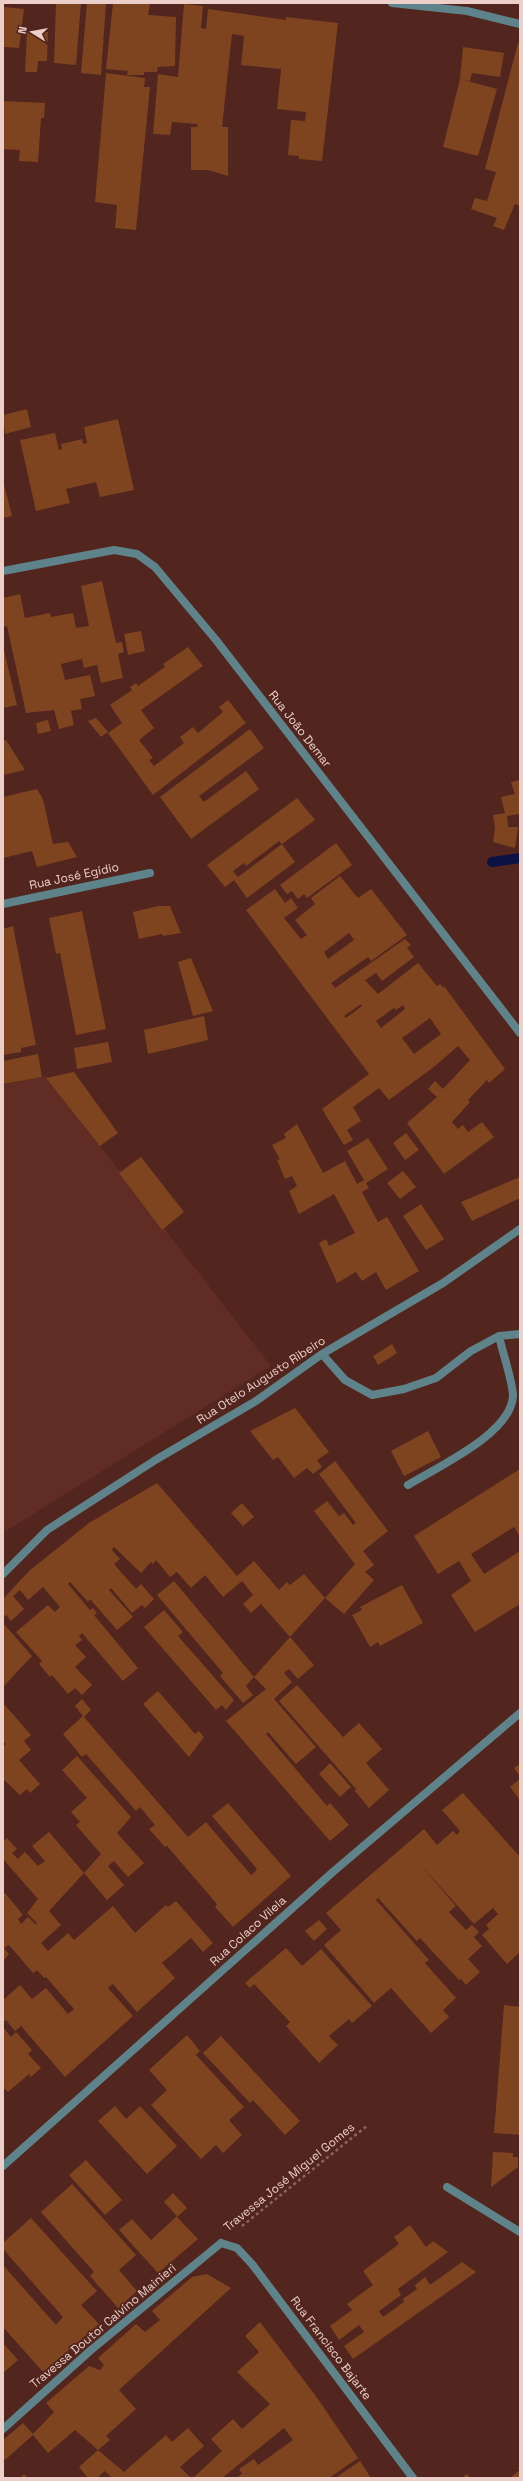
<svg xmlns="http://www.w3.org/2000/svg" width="523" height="2481" font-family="'Space Grotesk',sans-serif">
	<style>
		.built { fill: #602c23 }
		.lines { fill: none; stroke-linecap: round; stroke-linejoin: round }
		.stream { stroke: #0b1244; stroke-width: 10 }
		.building { fill: #7e441f; fill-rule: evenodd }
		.path { stroke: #8b645d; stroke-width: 2.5; stroke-dasharray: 3 3; stroke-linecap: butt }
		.service { stroke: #5e838a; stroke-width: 8 }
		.minor { stroke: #5e838a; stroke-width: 8 }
		.labels { text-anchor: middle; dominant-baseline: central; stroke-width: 3.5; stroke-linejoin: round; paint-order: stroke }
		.street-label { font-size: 12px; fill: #eccfc9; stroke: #52251e }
	</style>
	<rect width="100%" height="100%" fill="#52251e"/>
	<!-- built -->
	<path class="built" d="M46 1076 271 1366 3 1533V1084Z"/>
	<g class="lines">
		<!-- stream -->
		<path class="stream" d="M492 862 520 858"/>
	</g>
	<!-- building -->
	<path class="building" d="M56 3H81L76 65 54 63Z
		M87 3H106L101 75 81 73Z
		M113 3H150L148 15 176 17 175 66 158 67 157 72H144V75H127L128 71 106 69Z
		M184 4 203 6 201 28 206 29 208 9 286 20V17L338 23 322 161 299 159V156L288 155 291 120 305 121 306 112 277 109 281 69 241 65 244 36 232 34 222 127H228V176L208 170H191V127H197L198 124 172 122 170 135 153 134 158 74 178 77Z
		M3 7 24 9 19 48 3 47Z
		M27 31 48 32 47 61H38L37 72H25Z
		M518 43 520 44V206L515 204 504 230 493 226 497 218 471 209 475 198 487 201 496 172 485 169Z
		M463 47 504 53 500 77 472 73 470 81 460 79 497 89 478 156 443 147 460 79Z
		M106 73 145 78 144 87H150L136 230 115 228 117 205 95 202Z
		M3 101 45 103 44 118H41L38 162 19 161 20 150 3 149Z
		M27 409 31 427 5 434 3 415Z
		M118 419 134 490 100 497 96 482 66 489 70 503 36 511 20 440 55 433 59 450 62 449 61 444 82 439 83 444 87 443 84 427Z
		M3 480 12 516 3 518Z
		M102 581 116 643 122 642 124 652 118 654 123 678 101 683 97 665 84 668 82 659 61 664 65 680 90 675 95 696 80 699 82 709 71 711 74 725 59 729 54 710 26 713 7 626 3 627V598L20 594 25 618 50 613 51 617 73 613 76 628 89 626 81 586Z
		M141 631 145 651 128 655 124 634Z
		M3 646 17 705 3 708Z
		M188 647 203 666 141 710 154 728 139 740 153 758 149 760 154 766 184 743 180 737 193 727 198 733 223 712 219 707 228 700 246 723 153 795 108 733 122 723 110 705 132 690 130 687 136 683 138 686 165 667 163 664Z
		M96 718 108 732 101 737 88 721Z
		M48 720 51 731 38 734 36 723Z
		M250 729 264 748 199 796 204 802 246 771 259 789 191 839 160 797Z
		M6 740 25 770 3 775V741Z
		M520 780V814L507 816 508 827H518L515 848 493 842 495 828 493 815 505 813 501 797 515 794 511 782Z
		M37 789 43 799 53 844 68 842 77 857 37 867 32 851 3 858V797Z
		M297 798 315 820 282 844 295 862 247 898 234 880 225 887 207 865ZM279 841 282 844 238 877 233 871 244 863 246 866Z
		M336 843 352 865 307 898 304 894 298 899 292 891 287 894 280 885Z
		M340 876 358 898 371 889 407 935 371 961 368 957 331 983 335 988 405 939 411 945 407 948 414 957 382 981 376 973 365 980 378 994 418 963 437 986 440 984 443 988 444 986 505 1069 489 1083 487 1080 468 1100 470 1102 452 1122 458 1129 463 1125 468 1132 482 1122 494 1137 444 1174 407 1123 437 1097 428 1089 435 1081 443 1089 470 1060 458 1046 435 1066 389 1100 379 1088 353 1107 361 1121 347 1130 353 1140 344 1145 322 1109 369 1074 246 910 275 889 285 903 291 898 298 908 284 918 301 939 307 935 295 920 315 904 311 898ZM349 933 354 940 328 959 324 952ZM361 1004 362 1006 346 1018 344 1016ZM403 1005 405 1009 381 1028 376 1021 394 1008 396 1010ZM430 1018 441 1034 414 1054 402 1038Z
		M158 906H170L181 933 163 936 162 934 139 939 133 912Z
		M82 911 106 1029 76 1035 60 953 56 954 49 918Z
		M13 926 36 1045 21 1048V1052L3 1055V929Z
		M191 958 213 1011 193 1016 178 962Z
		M204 1016 208 1040 148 1054 144 1030Z
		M108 1042 112 1062 77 1069 74 1048Z
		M38 1054 42 1077 3 1084V1061Z
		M74 1072 118 1133 100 1146 46 1078Z
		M297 1124 323 1173 345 1161 357 1184 364 1180 347 1151 368 1138 388 1169 366 1183 369 1188 362 1192 378 1222 387 1217 419 1271 386 1290 376 1272 362 1281 356 1272 337 1283 319 1243 326 1239 329 1246 355 1233 334 1194 299 1214 289 1191 297 1186 292 1176 285 1179 277 1160 280 1159 272 1145 286 1138 284 1134Z
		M406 1133 419 1150 405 1160 393 1143Z
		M141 1157 184 1212 162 1230 119 1173Z
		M403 1171 416 1187 400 1199 387 1183Z
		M520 1177V1198L472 1221 461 1202Z
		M421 1204 444 1239 426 1250 403 1216Z
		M392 1344 397 1353 378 1365 373 1356Z
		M295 1408 329 1452 317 1460 322 1467 313 1474 307 1468 294 1478 278 1457 273 1460 250 1431Z
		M428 1431 441 1457 404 1476 391 1451Z
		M335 1461 388 1531 363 1551 374 1565 365 1572 374 1580 344 1614 325 1598 290 1637 314 1665 298 1679 289 1669 284 1673 292 1682 274 1699 316 1747 296 1764 268 1732 266 1734 327 1806 330 1803 349 1825 330 1841 226 1721 266 1689 254 1677 290 1637 261 1604 251 1613 243 1604 253 1595 242 1581 223 1597 205 1575 191 1588 177 1572 170 1577 156 1560 153 1564 151 1562 141 1573 114 1547 112 1550 120 1559 114 1564 136 1589 141 1584 154 1599 145 1608 142 1605 132 1613 111 1588 109 1590 133 1617 117 1630 90 1599 88 1602 70 1582 68 1584 90 1610 93 1608 97 1613 94 1615 138 1668 123 1681 82 1633 79 1636 82 1640 75 1645 86 1657 75 1667 92 1685 82 1695 75 1688 68 1694 52 1675 50 1677 39 1664 42 1661 16 1632 48 1605 55 1612 60 1607 43 1587 28 1600 20 1590 13 1596 24 1609 11 1621 6 1615 3 1617V1599L29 1571 89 1523 157 1483 237 1576 254 1561 279 1590 287 1582 290 1585 304 1574 325 1598 355 1564 314 1511 327 1501 339 1516 344 1513 353 1525 356 1523 319 1474Z
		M520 1469V1536L514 1527 471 1554 484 1574 520 1551V1604L475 1632 451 1595 471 1581 459 1561 438 1574 414 1536Z
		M242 1503 254 1517 243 1526 231 1513Z
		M174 1581 254 1677 246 1686 253 1695 243 1703 220 1676 223 1673 157 1595Z
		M402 1585 423 1623 380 1646 378 1642 370 1647 352 1615 362 1610 360 1607Z
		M164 1610 183 1632 178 1636 234 1700 226 1710 222 1705 216 1710 144 1627Z
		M3 1623 32 1656 3 1687Z
		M297 1685 343 1737 359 1723 382 1749 366 1763 389 1790 369 1808 355 1791 356 1789 279 1701Z
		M158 1691 195 1734 199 1731 204 1737 189 1757 143 1704Z
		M82 1699 91 1710 84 1717 188 1837 206 1822 251 1875 254 1873 257 1869 212 1816 228 1803 291 1876 233 1927 215 1907 217 1904 167 1846 165 1847 149 1829 155 1825 140 1807 136 1811 86 1754 82 1757 63 1734 83 1716 75 1706Z
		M3 1703 31 1735 24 1741 31 1750 19 1760 40 1784 30 1793 27 1789 20 1795 3 1779V1747L6 1744 3 1741Z
		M77 1756 131 1817 117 1833 144 1863 128 1877 114 1861 108 1866 124 1885 107 1900 84 1873 101 1854 76 1825 80 1822 71 1812 87 1798 62 1770Z
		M330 1763 351 1787 340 1797 319 1774Z
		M520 1764V1776L514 1768Z
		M520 1779V1800L510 1787Z
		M463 1793 520 1857V1952L507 1964 482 1935 489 1929 486 1925 498 1914 493 1908 474 1924 417 1861 456 1906 449 1912 466 1930 472 1925 479 1932 474 1937 482 1946 468 1959 480 1972 466 1985 461 1979 459 1980 420 1938 417 1941 378 1898 376 1900 429 1960 425 1963 456 1998 443 2010 449 2017 431 2033 391 1988 374 2003 324 1945 341 1930 326 1913 424 1829 437 1845 453 1831 457 1835 460 1831 442 1810Z
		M49 1832 84 1873 49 1911 61 1925 41 1943 48 1951 68 1933 74 1940 113 1906 135 1933 166 1905 168 1907 176 1901 213 1943 203 1952 191 1938 162 1963 175 1978 137 2012 113 1984 108 1988 133 2016 65 2077 21 2026 15 2031 6 2020 3 2022V2000L20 1985 32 1999 46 1988 68 2014 74 2009 46 1977 44 1978 37 1970 33 1973 9 1945 4 1948 9 1954 3 1961V1895L5 1893 23 1915 18 1919 21 1924 28 1917 36 1925 37 1923 27 1913 38 1899 3 1859V1842L7 1838 17 1849 12 1853 18 1859 25 1852 38 1866 45 1861 32 1846Z
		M319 1920 327 1929 314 1941 305 1931Z
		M286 1948 302 1966 321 1949 372 2006 352 2023 349 2019 329 2036 338 2045 319 2063 286 2026 290 2022 254 1984 250 1988 245 1983Z
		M504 2005 520 2007V2135L494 2133Z
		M3 2027 11 2037 16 2032 32 2050 28 2054 41 2068 31 2077 29 2074 8 2092 3 2087Z
		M187 2035 200 2051 196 2055 244 2107 229 2120 242 2135 223 2153 216 2145 201 2159 151 2105 167 2090 149 2070Z
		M221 2036 300 2121 285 2135 253 2100 250 2103 203 2053Z
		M115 2106 126 2119 140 2106 177 2146 147 2174 98 2121Z
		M493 2152 513 2153V2157H518V2167L491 2187Z
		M86 2160 122 2200 105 2215 69 2175Z
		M72 2184 136 2255 119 2270 137 2291 118 2308 90 2276 94 2272 41 2212Z
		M173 2193 187 2208 177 2217 198 2239 158 2273 119 2230 132 2219 151 2240 177 2216 164 2202Z
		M31 2218 97 2291 81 2305 99 2324 43 2372 3 2327V2265L56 2325 63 2317 3 2249V2243Z
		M410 2225 426 2247 433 2241 448 2252 398 2289 401 2295 379 2311 383 2317 404 2302 403 2299 417 2289 415 2285 425 2277 430 2285 462 2262 476 2272 353 2359 344 2346 364 2332 359 2325 339 2340 330 2326 352 2310 347 2304 373 2285 363 2271 399 2244 394 2237Z
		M207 2274 231 2288 119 2390 136 2409 106 2436 110 2440 98 2450 75 2430 48 2453 33 2435 5 2460 3 2457V2440L23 2423 33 2434 54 2412 46 2403 89 2366 100 2370 104 2365 98 2358 136 2324 145 2332 160 2320 152 2311 192 2277Z
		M260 2322 318 2399 358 2458 329 2478H236L242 2474 239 2469 254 2459 258 2465 293 2440 284 2428 222 2478H193L222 2451 211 2439 233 2419 242 2429 270 2404 237 2372 259 2352 245 2336Z
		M3 2343 18 2360 3 2373Z
		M188 2428 204 2446 180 2467 191 2478H112L105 2471 97 2478H88L79 2467 98 2450 124 2472 166 2435 172 2442Z
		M360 2461 371 2478H335Z
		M520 2466V2478H510L520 2470 518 2468Z
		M24 2474 28 2478H20Z
		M467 2474 470 2478H462Z"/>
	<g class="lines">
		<!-- path -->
		<path class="path" d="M242 2226 368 2125"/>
		<!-- service -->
		<path class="service" d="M447 2187 520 2232
			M3 2429 91 2350 221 2243"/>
		<!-- minor -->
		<path class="minor" d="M392 3 467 11 520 24
			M3 571 114 550 137 554 155 567 216 640 520 1033
			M3 904 150 873
			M322 1354 345 1380 372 1395 404 1389 436 1378 471 1351 499 1336 520 1334
			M408 1485C437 1467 511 1434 513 1396 513 1382 502 1351 499 1336
			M3 1574 47 1530 157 1459 256 1401 322 1354 443 1283 520 1229
			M3 2166 334 1871 520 1713
			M221 2243 237 2248 252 2264 413 2478"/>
	</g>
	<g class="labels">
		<!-- street labels -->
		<g class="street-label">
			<text transform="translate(300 729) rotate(52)">Rua João Demar</text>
			<text transform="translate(74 876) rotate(-12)">Rua José Egídio</text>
			<text transform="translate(261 1380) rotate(-33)">Rua Otelo Augusto Ribeiro</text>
			<text transform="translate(248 1931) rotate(-42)">Rua Colaco Vilela</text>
			<text transform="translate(289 2177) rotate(-39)">Travessa José Miguel Gomes</text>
			<text transform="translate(103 2326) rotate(-40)">Travessa Doutor Calvino Mainieri</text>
			<text transform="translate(331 2348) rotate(53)">Rua Francisco Bajarte</text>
		</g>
	</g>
	<!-- border -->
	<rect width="523" height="2481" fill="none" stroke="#eccfc9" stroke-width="8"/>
	<!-- north arrow -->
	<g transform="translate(32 32) rotate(281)" stroke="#52251e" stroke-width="3" paint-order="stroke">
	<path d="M0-3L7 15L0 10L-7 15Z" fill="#eccfc9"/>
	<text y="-6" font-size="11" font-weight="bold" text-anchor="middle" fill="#eccfc9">N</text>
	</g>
</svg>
